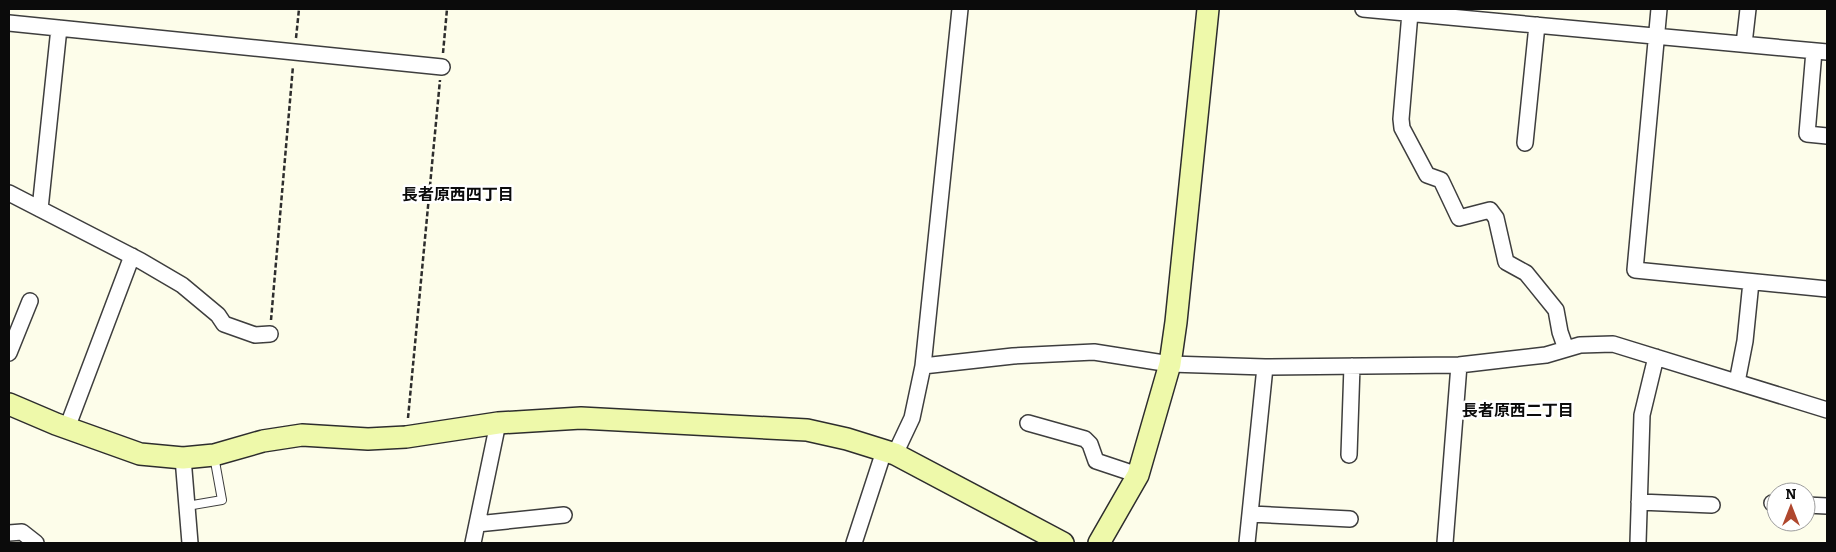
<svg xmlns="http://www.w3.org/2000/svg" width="1836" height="552" font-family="Bitter,'Noto Sans JP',serif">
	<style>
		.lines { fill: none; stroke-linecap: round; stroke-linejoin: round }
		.lane-casing { stroke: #3e3e3e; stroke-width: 10 }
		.street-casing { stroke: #3e3e3e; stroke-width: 18 }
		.secondary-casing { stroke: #2d2d2d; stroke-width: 24 }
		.path { stroke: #2d2d2d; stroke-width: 2.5; stroke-dasharray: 5 2.5; stroke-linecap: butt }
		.lane { stroke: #fff; stroke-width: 8 }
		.street { stroke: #fff; stroke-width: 15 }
		.secondary { stroke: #eef9aa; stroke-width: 21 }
		.labels { text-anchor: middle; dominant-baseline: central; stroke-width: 5; stroke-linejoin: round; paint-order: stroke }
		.neighbourhood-label { font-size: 16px; font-weight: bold; fill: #0b0b0b; stroke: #fff }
	</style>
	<rect width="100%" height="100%" fill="#fdfdea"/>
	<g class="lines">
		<defs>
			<path id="lane" d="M187 506 222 500 214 456"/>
			<path id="street" d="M1363 9 1827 52
				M1659 9 1635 270 1827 289
				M1410 13 1401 119 1402 128 1427 175 1441 180 1459 218 1490 210 1496 218 1506 262 1526 273 1556 310 1560 332 1566 349
				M9 23 442 67
				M1744 44 1748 9
				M1814 51 1807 134 1827 136
				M1525 143 1537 25
				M9 193 141 261 182 285 218 315 224 324 255 335 270 334
				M40 209 59 28
				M9 353 30 301
				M923 366 1013 356 1094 352 1170 364 1265 367 1459 365 1546 355 1580 345 1613 344 1827 410
				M1737 382 1745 341 1751 282
				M1028 423 1085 439 1090 444 1096 461 1138 475
				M67 428 132 256
				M895 454 912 418 923 366 960 9
				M1349 455 1352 366
				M183 458 190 543
				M1639 502 1712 505
				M1772 503H1776
				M1806 505 1827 506
				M1251 514 1350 519
				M477 524 564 515
				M9 533 22 532 36 543
				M473 543 498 423
				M854 543 884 451
				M1247 543 1265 367
				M1445 543 1459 365
				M1638 543 1642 415 1656 357"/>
			<path id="secondary" d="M9 404 56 424 140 454 183 458 214 455 263 441 302 435 368 439 406 437 498 423 581 418 807 430 847 439 895 454 1063 543
				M1099 543 1138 475 1170 364 1176 322 1208 9"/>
		</defs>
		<!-- lane casing -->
		<use href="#lane" class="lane-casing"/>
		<!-- street casing -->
		<use href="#street" class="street-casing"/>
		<!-- secondary casing -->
		<use href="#secondary" class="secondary-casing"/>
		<!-- path -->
		<path class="path" d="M296 38 299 9
			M443 53 447 9
			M271 320 293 66
			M408 418 440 80"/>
		<!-- lane -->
		<use href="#lane" class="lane"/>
		<!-- street -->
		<use href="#street" class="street"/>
		<!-- secondary -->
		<use href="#secondary" class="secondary"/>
	</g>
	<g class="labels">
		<!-- neighbourhood labels -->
		<g class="neighbourhood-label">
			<text x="458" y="194">長者原西四丁目</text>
			<text x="1518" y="410">長者原西二丁目</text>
		</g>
	</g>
	<!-- border -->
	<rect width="1836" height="552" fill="none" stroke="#0b0b0b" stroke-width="20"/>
	<!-- north arrow -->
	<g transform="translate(1791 507)"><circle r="24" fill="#ffffff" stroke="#9d9d9d"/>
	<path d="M0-4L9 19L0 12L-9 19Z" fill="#af472e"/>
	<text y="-8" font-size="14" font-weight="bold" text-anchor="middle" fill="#0b0b0b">N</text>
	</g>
</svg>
